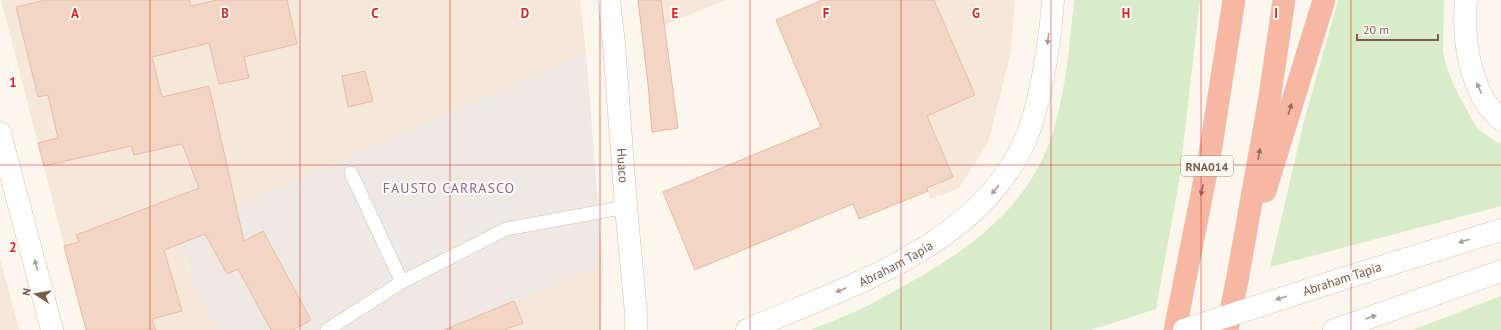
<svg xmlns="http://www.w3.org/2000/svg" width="1501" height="330" font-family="'PT Sans',sans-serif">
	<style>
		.residential { fill: #f5e8da }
		.industrial { fill: #efe9e4 }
		.green { fill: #d8ecc9 }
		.building { fill: #f3d5c3; stroke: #e6bba3 }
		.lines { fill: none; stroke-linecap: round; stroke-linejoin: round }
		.lane-casing { stroke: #d1beb0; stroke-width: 14 }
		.street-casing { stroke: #d1beb0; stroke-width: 23 }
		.secondary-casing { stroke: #d6c0b0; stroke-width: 23 }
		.highway-casing { stroke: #dad1cd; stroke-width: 23 }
		.lane { stroke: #fff; stroke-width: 13 }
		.street { stroke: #fff; stroke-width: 22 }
		.secondary { stroke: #fff; stroke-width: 22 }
		.highway { stroke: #f7b7a3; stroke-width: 22 }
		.secondary-bridge-casing { stroke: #d6c0b0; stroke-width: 23; stroke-linecap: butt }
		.secondary-bridge { stroke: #fff; stroke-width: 22 }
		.oneway { fill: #af9d94 }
		.oneway2 { fill: #936e5e }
		.grid { fill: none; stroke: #d62828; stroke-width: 1; stroke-opacity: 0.55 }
		.labels { text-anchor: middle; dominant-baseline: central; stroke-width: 4; stroke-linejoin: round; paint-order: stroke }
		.shield { fill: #fffaf3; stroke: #a28b7f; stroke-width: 1 }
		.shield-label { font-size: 12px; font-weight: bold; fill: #7a5c4d }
		.street-label { font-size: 13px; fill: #7a5c4d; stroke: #fffaf3 }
		.neighbourhood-label { font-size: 14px; letter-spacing: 1px; fill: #846695; stroke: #fffaf3 }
		.grid-label { font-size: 13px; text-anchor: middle; font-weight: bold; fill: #d62828; stroke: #fffaf3; stroke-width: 4; stroke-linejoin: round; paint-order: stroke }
	</style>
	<rect width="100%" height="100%" fill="#fdf6ec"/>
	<!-- residential -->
	<path class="residential" d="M1 0H580L586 53 237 206 240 221 178 245 215 330H86Z
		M638 0H726L642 34Z
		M848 0H1015L1011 51 988 143 959 188 931 199Z
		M0 259 18 325 19 330H0Z
		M603 265 601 330H450L476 320 474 317Z"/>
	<!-- industrial -->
	<path class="industrial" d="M586 53 603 265 475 317 476 320 450 330H215L178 244 240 221 237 206Z"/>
	<!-- green -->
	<path class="green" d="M1074 0H1200L1179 182 1156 309 1091 330H810C824 324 839 319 852 313 872 305 890 293 909 283 966 251 1019 214 1046 151 1065 104 1069 50 1074 0Z
		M1338 0H1444L1443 51 1446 65 1455 88 1475 125 1481 131 1495 141 1501 143V206L1270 267 1304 121Z
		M1501 296V330H1412Z"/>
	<!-- building -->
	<path class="building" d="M45 0H189L191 6 217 0H287L297 44 244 57 249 78 219 84 209 43 152 57 162 97 209 86 244 241 263 231 311 320 293 330H271L238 269 227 274 205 234 164 250 182 311 152 319 156 330H86L64 246 79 242 76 235 199 188 182 144 134 155 131 146 44 166 38 143 58 138 48 95 38 97 16 7Z
		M638 0H661L678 128 652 132 648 84Z
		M822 0H934L975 95 927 116 953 177 927 188 928 191 859 219 853 204 695 270 663 192 821 127 776 20Z
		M365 71 373 101 348 107 342 76Z
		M514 301 523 323 504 330H444Z"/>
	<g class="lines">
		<defs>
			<path id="lane" d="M351 173 402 282
				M327 330 402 282 506 229 626 207"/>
			<g id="street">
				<path id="s1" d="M609 0 614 44 626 207 636 313V330"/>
				<path d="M0 133 52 330"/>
			</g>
			<g id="secondary">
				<path d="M1466 0C1463 34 1468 70 1484 100 1488 107 1494 112 1498 117L1501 119"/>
				<path d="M1345 278 1501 230"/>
				<path id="s2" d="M747 330C848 286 985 245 1028 133 1033 121 1036 108 1039 96 1046 64 1051 32 1053 0"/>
				<path d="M1334 330 1501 271"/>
			</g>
			<path id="highway" d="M1265 191 1324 0
				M1175 330 1210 153 1234 0
				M1227 330 1237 281 1269 102 1284 0"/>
		</defs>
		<!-- lane casing -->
		<use href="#lane" class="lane-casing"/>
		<!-- street casing -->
		<use href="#street" class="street-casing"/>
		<!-- secondary casing -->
		<use href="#secondary" class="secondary-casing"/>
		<!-- highway casing -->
		<use href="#highway" class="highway-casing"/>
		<!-- lane -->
		<use href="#lane" class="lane"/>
		<!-- street -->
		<use href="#street" class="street"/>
		<!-- secondary -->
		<use href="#secondary" class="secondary"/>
		<!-- highway -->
		<use href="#highway" class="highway"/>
		<defs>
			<path id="secondary-bridge" d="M1184 330 1345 278"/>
		</defs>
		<!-- secondary-bridge casing -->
		<use href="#secondary-bridge" class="secondary-bridge-casing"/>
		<!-- secondary-bridge -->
		<use href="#secondary-bridge" class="secondary-bridge"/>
	</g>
	<!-- one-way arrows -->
	<defs><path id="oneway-solid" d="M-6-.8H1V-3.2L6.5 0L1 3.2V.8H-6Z"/></defs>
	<g class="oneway">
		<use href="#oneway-solid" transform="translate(1048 39) rotate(97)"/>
		<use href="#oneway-solid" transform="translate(1479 88) rotate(-114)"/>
		<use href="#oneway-solid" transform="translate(995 190) rotate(129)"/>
		<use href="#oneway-solid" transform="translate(1464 241) rotate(163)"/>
		<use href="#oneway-solid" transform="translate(36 265) rotate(-105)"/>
		<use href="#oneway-solid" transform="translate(841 290) rotate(157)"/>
		<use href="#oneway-solid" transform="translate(1281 298) rotate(162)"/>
		<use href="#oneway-solid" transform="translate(1371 317) rotate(-19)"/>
	</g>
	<g class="oneway2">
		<use href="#oneway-solid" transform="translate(1290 109) rotate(-73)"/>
		<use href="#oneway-solid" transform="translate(1259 154) rotate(-80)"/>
		<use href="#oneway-solid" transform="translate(1202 190) rotate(101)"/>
	</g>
	<!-- grid -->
	<path class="grid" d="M150 0V330M300 0V330M450 0V330M600 0V330M750 0V330M901 0V330M1051 0V330M1201 0V330M1351 0V330M0 165H1501"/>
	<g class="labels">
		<!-- shield labels -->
		<rect class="shield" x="1181" y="156" width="52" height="20" rx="3"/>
		<g class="shield-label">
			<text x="1207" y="166">RNA014</text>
		</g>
		<!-- street labels -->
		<g class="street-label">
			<text stroke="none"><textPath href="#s1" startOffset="166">Huaco</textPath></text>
			<text stroke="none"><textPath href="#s2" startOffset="163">Abraham Tapia</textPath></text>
			<text transform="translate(1342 279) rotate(-18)">Abraham Tapia</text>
		</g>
		<!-- neighbourhood labels -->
		<g class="neighbourhood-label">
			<text x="449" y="188">FAUSTO CARRASCO</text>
		</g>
	</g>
	<g class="grid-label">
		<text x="75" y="18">A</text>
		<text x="225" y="18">B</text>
		<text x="375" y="18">C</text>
		<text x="525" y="18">D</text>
		<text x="675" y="18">E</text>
		<text x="826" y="18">F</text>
		<text x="976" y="18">G</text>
		<text x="1126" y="18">H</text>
		<text x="1276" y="18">I</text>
		<text x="13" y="87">1</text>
		<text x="13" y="252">2</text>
	</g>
	<!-- north arrow -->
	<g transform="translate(36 294) rotate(282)" stroke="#fffaf3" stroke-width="3" paint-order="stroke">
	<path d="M0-3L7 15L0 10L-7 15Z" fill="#7a5c4d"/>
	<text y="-6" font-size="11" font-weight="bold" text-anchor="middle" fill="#7a5c4d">N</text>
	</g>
	<!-- scale -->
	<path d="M1357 34v6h81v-6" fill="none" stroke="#7a5c4d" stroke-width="2"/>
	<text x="1363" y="34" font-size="12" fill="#7a5c4d" stroke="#fffaf3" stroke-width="3" paint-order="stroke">20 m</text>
</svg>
